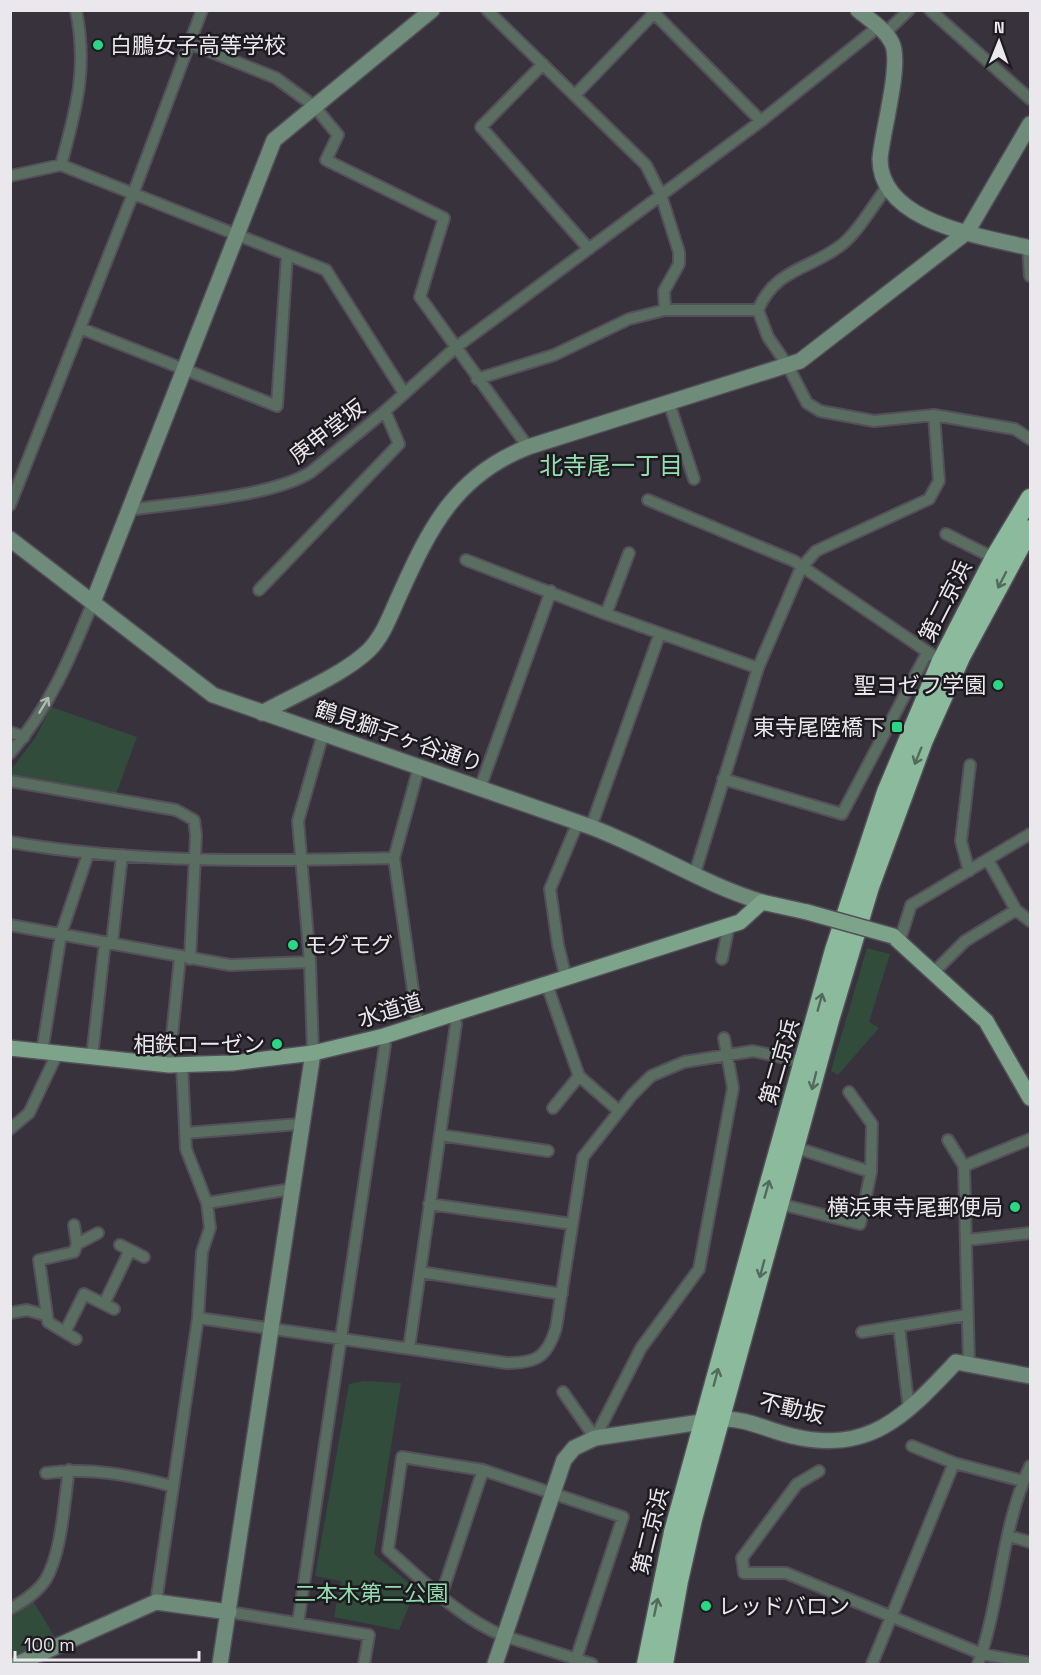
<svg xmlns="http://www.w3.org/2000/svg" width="1041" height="1675" font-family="'Space Grotesk','Noto Sans JP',sans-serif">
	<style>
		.green { fill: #314c3b }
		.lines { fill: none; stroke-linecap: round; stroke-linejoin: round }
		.street-casing { stroke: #544f58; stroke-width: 14 }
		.secondary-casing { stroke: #544f58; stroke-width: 18 }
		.primary-casing { stroke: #544f58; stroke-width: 18 }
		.highway-casing { stroke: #544f58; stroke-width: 21 }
		.street { stroke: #5a6d61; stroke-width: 10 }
		.secondary { stroke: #6e8c79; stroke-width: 15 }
		.primary { stroke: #7da48b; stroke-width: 15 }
		.highway { stroke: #8bba9c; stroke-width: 18 }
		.primary-bridge-casing { stroke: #544f58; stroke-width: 18; stroke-linecap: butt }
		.primary-bridge { stroke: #7da48b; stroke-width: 15 }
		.oneway { stroke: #546a5e }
		.oneway2 { stroke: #b0b6b5 }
		.poi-dot { fill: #28d885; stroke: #1d1b20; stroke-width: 2 }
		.labels { text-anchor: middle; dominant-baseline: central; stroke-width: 5; stroke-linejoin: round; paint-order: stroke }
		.poi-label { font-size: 22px; fill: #eae7ed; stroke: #1d1b20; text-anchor: end }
		.street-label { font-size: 22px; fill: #eae7ed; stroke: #1d1b20 }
		.park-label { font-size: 22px; fill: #93dcae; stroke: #1d1b20 }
		.neighbourhood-label { font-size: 24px; fill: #94e0b0; stroke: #1d1b20 }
	</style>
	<rect width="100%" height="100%" fill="#38323c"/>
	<!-- green -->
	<path class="green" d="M51 707 137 737 115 797 11 778V770L35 738Z
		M867 948 890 954 869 1022 879 1028 838 1075 831 1071Z
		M364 1381 401 1383 374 1554 416 1589 399 1630 334 1617 341 1581 315 1576 349 1384Z
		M33 1601 56 1639 11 1662 10 1613Z"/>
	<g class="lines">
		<defs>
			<path id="street" d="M487 10 646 165 661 195 679 252V264L664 291 665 310
				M651 10 761 121
				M930 10 1030 99
				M885 33 909 10
				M189 43 276 78 314 106 338 135 326 160 444 218 420 297 528 447
				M543 64 481 127 589 249
				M575 95 657 10
				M61 165C76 109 88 70 76 10
				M10 176 61 165 326 270 404 393
				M887 187C874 204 856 235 840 246 808 270 775 269 758 310L768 337 788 366 807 403 820 411 874 421 934 415 1015 429 1030 439
				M1028 248 1030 276
				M80 328 277 406 287 256
				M477 379 554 355 629 319 665 310H758
				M669 403 694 479
				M648 500 794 561 941 661
				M10 505 133 194 202 10
				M128 510C177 503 272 497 311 472L385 411 455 348 761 121 878 27
				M946 534 994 558
				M466 560 606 614 758 668
				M259 590 399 444 385 411
				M606 614 629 553
				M10 732 24 737
				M10 753C49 709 71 656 93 602
				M723 779 842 814 927 653
				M10 781 176 810 194 820 196 835 190 959
				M480 788 551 591
				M591 827 660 633
				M10 842C136 864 267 861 394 858
				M988 860 1016 910 1030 921
				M969 871 961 841 970 765
				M694 876 758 668 801 568 816 551 929 499 939 481 934 415
				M10 925 230 965 310 962
				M900 940 911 905 1030 834
				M112 943 122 855
				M722 959 729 925
				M934 972 965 941 1016 910
				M566 978 558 945 550 889 578 822
				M547 985 579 1076 619 1111
				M418 1025 394 858 419 767
				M42 1052 61 934 88 854
				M313 1053 310 962 298 821 323 734
				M92 1057 105 942
				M169 1065 180 957
				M553 1108 579 1076
				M10 1129 29 1113 57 1054
				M185 1133 300 1124
				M440 1135 548 1151
				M948 1140 964 1166 969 1364
				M797 1148 871 1172 872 1124 849 1092
				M964 1166 1030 1139
				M207 1203 291 1189
				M429 1204 572 1224
				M780 1204 860 1224 871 1172
				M74 1225 77 1244 74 1252 39 1260 48 1322 76 1339
				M967 1240 1030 1233
				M77 1244 98 1233
				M120 1245 144 1257
				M420 1272 562 1294
				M104 1304 130 1250
				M10 1313 27 1310 45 1315
				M198 1318 507 1363C537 1363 547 1357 556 1328L583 1157 632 1095 651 1076 684 1062 753 1051 804 1062
				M899 1326 909 1410
				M65 1332 84 1294 114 1309
				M862 1332 967 1315
				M409 1348 456 1024 453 1014
				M563 1392 595 1438 641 1348 699 1269 733 1088 724 1038
				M912 1446 954 1463 1023 1481
				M819 1471 797 1484 742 1558 744 1573H786L982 1654 1030 1663
				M46 1473C90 1467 130 1475 172 1486
				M1009 1536 1030 1542
				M441 1596 483 1470
				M156 1602 198 1318 202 1252 210 1228 207 1203 186 1149 182 1065
				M10 1609C24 1601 38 1592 46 1579 62 1552 64 1501 69 1470
				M229 1612 369 1635 364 1664
				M298 1623 385 1045 384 1036
				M574 1664 576 1659 623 1517 483 1470 402 1457 388 1550C423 1581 461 1619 504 1636L592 1664
				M872 1664 954 1463
				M978 1664C1001 1600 1001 1528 1030 1466"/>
			<path id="secondary" d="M858 10C870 20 885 29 892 43 902 64 882 132 880 159 880 223 982 236 1030 248
				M10 539 213 695 591 827C650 849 702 884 762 902
				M93 602 274 140 432 10
				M262 713C292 696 345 674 369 650 384 635 391 613 400 594 430 527 456 475 528 447L800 361 967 232 1030 124
				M17 1664 156 1602 229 1612
				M220 1664 313 1053
				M495 1664 564 1460 574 1448 595 1438 721 1419C746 1418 767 1430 792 1436 870 1455 906 1415 956 1362L1030 1376"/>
			<path id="primary" d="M893 936 986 1021 1030 1098
				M10 1048 169 1065 232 1063 313 1053 384 1036 740 922 762 902 807 912"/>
			<path id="highway" d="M646 1664 673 1532 764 1201 834 950 886 792 941 661 994 558 1030 498
				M664 1664 679 1581 693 1519 830 1020 870 887 924 740 961 657 1030 529"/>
		</defs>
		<!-- street casing -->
		<use href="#street" class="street-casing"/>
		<!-- secondary casing -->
		<use href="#secondary" class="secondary-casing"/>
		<!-- primary casing -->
		<use href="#primary" class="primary-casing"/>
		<!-- highway casing -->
		<use href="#highway" class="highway-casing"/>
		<!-- street -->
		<use href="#street" class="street"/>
		<!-- secondary -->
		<use href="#secondary" class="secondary"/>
		<!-- primary -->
		<use href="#primary" class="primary"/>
		<!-- highway -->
		<use href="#highway" class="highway"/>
		<defs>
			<path id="primary-bridge" d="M807 912 893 936"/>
		</defs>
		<!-- primary-bridge casing -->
		<use href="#primary-bridge" class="primary-bridge-casing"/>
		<!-- primary-bridge -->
		<use href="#primary-bridge" class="primary-bridge"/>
	</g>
	<!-- one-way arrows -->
	<defs><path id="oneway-shaft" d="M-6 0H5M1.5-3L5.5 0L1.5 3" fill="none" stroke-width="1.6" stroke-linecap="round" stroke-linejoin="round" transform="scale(1.5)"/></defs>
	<g class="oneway">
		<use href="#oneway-shaft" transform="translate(1002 580) rotate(117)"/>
		<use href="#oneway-shaft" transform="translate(918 756) rotate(112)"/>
		<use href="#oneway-shaft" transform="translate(820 1002) rotate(-75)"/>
		<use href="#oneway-shaft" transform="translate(814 1081) rotate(104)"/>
		<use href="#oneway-shaft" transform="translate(767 1189) rotate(-74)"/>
		<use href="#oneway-shaft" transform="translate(762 1269) rotate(105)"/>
		<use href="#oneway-shaft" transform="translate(716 1377) rotate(-75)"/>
		<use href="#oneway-shaft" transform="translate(656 1607) rotate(-78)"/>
	</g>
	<use class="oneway2" href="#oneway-shaft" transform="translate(44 705) rotate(-59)"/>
	<!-- markers -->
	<g class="poi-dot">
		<circle cx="98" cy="45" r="6"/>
		<circle cx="998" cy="685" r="6"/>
		<rect x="891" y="721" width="12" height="12" rx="3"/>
		<circle cx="293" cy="945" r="6"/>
		<circle cx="277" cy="1044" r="6"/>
		<circle cx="1015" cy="1207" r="6"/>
		<circle cx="706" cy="1606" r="6"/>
	</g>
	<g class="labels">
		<!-- poi labels -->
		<g class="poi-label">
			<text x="110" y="45" text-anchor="start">白鵬女子高等学校</text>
			<text x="986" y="685">聖ヨゼフ学園</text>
			<text x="885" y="727">東寺尾陸橋下</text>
			<text x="305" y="945" text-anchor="start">モグモグ</text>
			<text x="265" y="1044">相鉄ローゼン</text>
			<text x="1003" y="1207">横浜東寺尾郵便局</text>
			<text x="718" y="1606" text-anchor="start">レッドバロン</text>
		</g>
		<!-- street labels -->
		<g class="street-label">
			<text transform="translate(327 431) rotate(-38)">庚申堂坂</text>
			<text transform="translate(945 601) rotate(-63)">第二京浜</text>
			<text transform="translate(399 736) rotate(19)">鶴見獅子ヶ谷通り</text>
			<text transform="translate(390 1010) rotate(-17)">水道道</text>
			<text transform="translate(779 1062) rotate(-74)">第二京浜</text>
			<text transform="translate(792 1408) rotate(13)">不動坂</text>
			<text transform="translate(650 1531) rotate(-76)">第二京浜</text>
		</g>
		<!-- park labels -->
		<g class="park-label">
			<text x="371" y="1593">二本木第二公園</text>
		</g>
		<!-- neighbourhood labels -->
		<g class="neighbourhood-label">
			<text x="611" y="465">北寺尾一丁目</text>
		</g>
	</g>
	<!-- border -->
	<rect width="1041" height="1675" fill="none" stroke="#eae7ed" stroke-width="24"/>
	<!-- north arrow -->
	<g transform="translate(999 42) rotate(1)" stroke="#1d1b20" stroke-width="4.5" paint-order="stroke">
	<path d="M0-4.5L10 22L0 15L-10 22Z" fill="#eae7ed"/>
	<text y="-9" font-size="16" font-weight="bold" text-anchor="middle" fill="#eae7ed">N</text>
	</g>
	<!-- scale -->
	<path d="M15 1651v9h184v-9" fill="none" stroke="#eae7ed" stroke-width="3"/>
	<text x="24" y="1651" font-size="18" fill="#eae7ed" stroke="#1d1b20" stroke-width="4.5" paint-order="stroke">100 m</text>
</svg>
